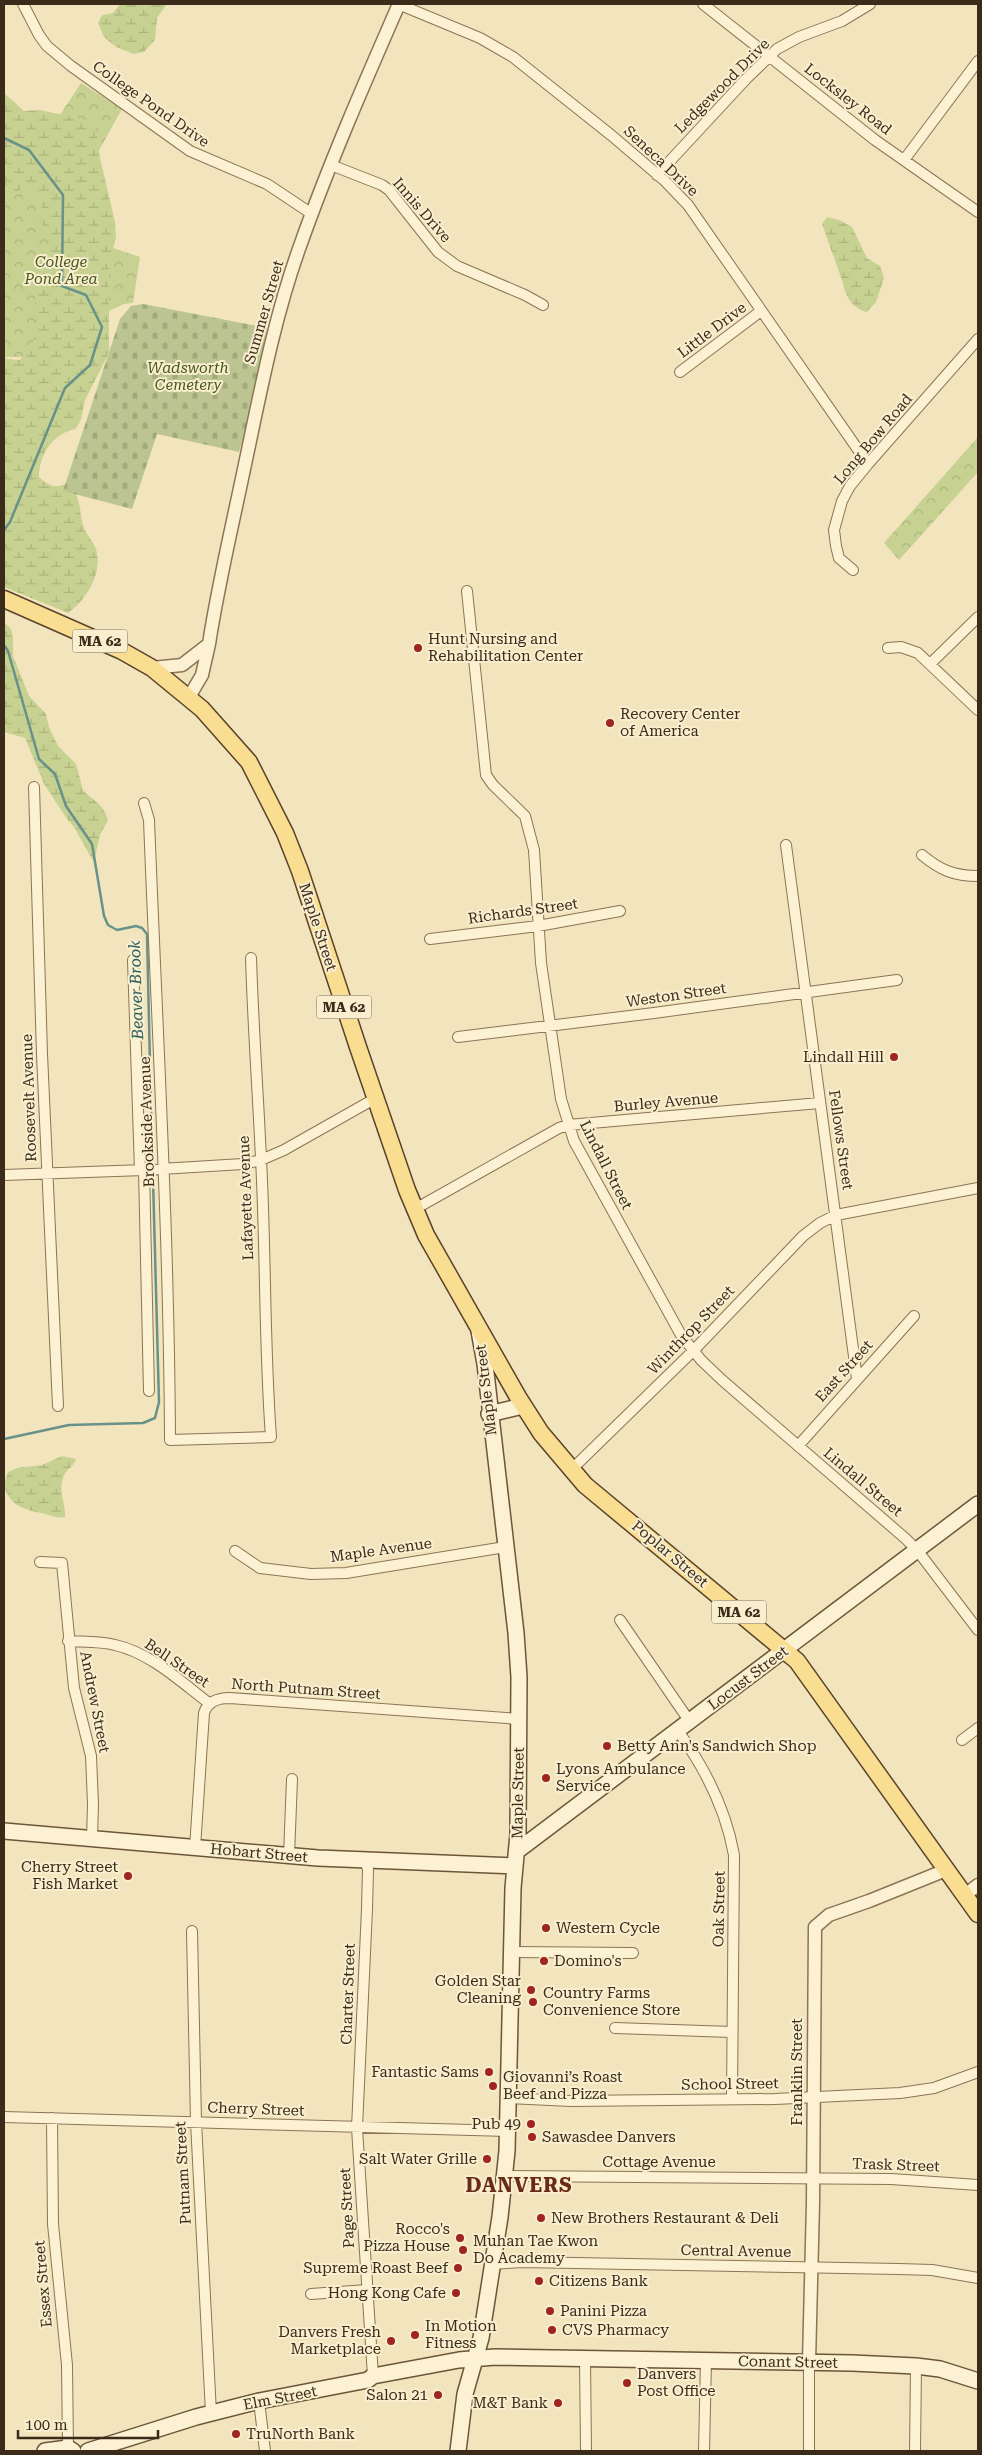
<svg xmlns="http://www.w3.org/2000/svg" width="982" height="2455" font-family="'Roboto Serif',serif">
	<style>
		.forest { fill: url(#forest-crowns) }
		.wetland { fill: url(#wetland-marsh) }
		.cemetery { fill: url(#cemetery-stones) }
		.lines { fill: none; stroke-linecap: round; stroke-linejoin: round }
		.stream { stroke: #689289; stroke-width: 2.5 }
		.minor-casing { stroke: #8c7455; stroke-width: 12 }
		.tertiary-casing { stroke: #8c7455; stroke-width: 15 }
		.secondary-casing { stroke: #6d5538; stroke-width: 18 }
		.primary-casing { stroke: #59422a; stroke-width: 19 }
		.minor { stroke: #fcf1d2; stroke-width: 10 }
		.tertiary { stroke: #fcf1d2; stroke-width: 12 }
		.secondary { stroke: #fcf1d2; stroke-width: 15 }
		.primary { stroke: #f9dd91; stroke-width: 16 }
		.poi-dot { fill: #a0241f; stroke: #f9eece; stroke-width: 2 }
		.labels { text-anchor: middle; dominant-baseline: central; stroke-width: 4; stroke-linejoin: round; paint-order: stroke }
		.shield { fill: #f9eece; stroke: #736651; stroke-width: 1 }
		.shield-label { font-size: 14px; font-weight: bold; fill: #3a2b1b }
		.street-label { font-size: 15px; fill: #3a2b1b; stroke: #f9eece }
		.park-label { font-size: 15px; font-style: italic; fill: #47581f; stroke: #f9eece }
		.poi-label { font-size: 15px; fill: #3a2b1b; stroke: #f9eece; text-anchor: start }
		.water-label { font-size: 16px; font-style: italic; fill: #295b5a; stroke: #f9eece }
		.district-label { font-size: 20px; font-weight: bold; letter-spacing: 1px; fill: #6a2b16; stroke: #f9eece }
	</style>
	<defs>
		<pattern id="forest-crowns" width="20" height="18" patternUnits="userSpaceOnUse" patternTransform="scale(1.25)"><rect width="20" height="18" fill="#c7d191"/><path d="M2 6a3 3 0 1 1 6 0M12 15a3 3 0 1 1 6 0" fill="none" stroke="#acb47c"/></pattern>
		<pattern id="wetland-marsh" width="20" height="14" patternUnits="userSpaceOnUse" patternTransform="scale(1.25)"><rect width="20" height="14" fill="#c7d191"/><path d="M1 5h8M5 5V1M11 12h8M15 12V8" fill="none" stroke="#acb47c"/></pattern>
		<pattern id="cemetery-stones" width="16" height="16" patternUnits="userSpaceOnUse" patternTransform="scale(1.25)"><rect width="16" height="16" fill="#bcc591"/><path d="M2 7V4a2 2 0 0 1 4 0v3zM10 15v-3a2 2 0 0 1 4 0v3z" fill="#a2a97c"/></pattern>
	</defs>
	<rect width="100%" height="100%" fill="#f2e5be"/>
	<!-- forest -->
	<path class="forest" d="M81 83 122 109 87 172 109 215 113 248 140 257 133 303 124 304 68 330 64 358 4 357V122L40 145Z
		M978 437V472L899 560 884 543Z"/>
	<!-- wetland -->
	<path class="wetland" d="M120 4H167L157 18 155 40 144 52 134 54 116 47 104 37 98 23 102 15 113 13Z
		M4 93 24 111 40 110 91 121 96 127 100 158 115 222 116 237 109 266V353L85 400 81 420 75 429C53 434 39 454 39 477 48 485 54 489 65 484 83 493 78 512 84 528 87 536 93 541 96 549 103 573 87 599 68 613L4 587V356L7 359 20 360 32 344 35 335V300L50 245 40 219 42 207 35 194 24 188 14 193 4 180Z
		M827 217 839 220 852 227 867 258 880 266 884 278 876 302 867 312C853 309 845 296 843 283L822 224Z
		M4 622 11 629 13 637V656L29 696 46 714 49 727 58 746 76 764 83 790C93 801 104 804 108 820L100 835 95 857 93 861 74 827 67 819 44 784 25 738 4 732Z
		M62 1456 76 1459C75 1466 65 1470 63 1478 58 1493 66 1503 65 1517 57 1519 51 1515 42 1513 24 1510 8 1505 4 1484L8 1472 17 1468 42 1465Z"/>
	<!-- cemetery -->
	<path class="cemetery" d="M143 304 267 328 249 420 239 452 157 434 132 509 63 491 120 319 131 306Z"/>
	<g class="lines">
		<!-- stream -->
		<path class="stream" d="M4 138 29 150 63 195 62 286 86 295 102 327 90 365 65 388 10 522 4 530
			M4 645 8 651 39 759 55 774 66 806 92 844 104 916 108 925 117 930 136 926 142 928 147 934 152 1152
			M4 1439 69 1425 143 1423 155 1418 159 1402 153 1179"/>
		<defs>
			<path id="minor" d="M23 4 39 35 47 46 71 66 190 151 267 184 312 214
				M398 4 480 38 513 57 611 135 665 181 688 205 868 464
				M703 4 875 140 978 212
				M904 160 978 61
				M331 165 382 185 389 190 438 252 457 266 525 295 543 305
				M657 175 746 79 777 49 799 37 842 21 870 4
				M680 372 761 311
				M853 570 839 558 836 546 834 530 842 501 850 486 868 464 978 339
				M467 591 486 775 493 785 525 816 534 850 541 963 561 1099 574 1141 681 1335 701 1360 722 1380 906 1539 917 1550 978 1630
				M888 648 901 647 918 653 978 710
				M930 664 978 617
				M34 787 42 1054 58 1406
				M144 803 149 820C157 1027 169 1233 170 1440L271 1437C264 1344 266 1252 261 1159 258 1092 253 1025 251 958
				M786 845 857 1379
				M922 855C940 870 954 876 978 876
				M430 939 538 926 620 911
				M133 960 140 1170
				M458 1037 654 1013 897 980
				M144 1170 149 1391
				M4 1175 144 1170 243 1164 261 1160 284 1150 376 1098
				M415 1209 559 1128 568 1125 820 1103
				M798 1446 914 1316
				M571 1470 693 1351 803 1236 820 1223 836 1215 978 1188
				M235 1551 260 1568 311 1574 346 1573 505 1547
				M40 1562 62 1563 74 1688 91 1756 93 1804 92 1839
				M620 1620 690 1722
				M68 1641C83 1642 100 1641 115 1645 151 1653 181 1682 210 1704
				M678 1731C705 1768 726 1810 734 1855L732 2099
				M962 1740 978 1728
				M195 1848 204 1713C208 1701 218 1698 230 1698L519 1719
				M289 1856 292 1779
				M365 1861 368 1869 367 1909 357 2128 373 2376
				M192 1931 196 2122 211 2413
				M512 1952 633 1953
				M615 2028 732 2032
				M508 2098 571 2101 775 2099 900 2093 934 2088 978 2072
				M4 2117 508 2131
				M52 2118 53 2224 67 2365 68 2448
				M505 2176 891 2179 978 2185
				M493 2264 521 2262 899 2269 932 2270 978 2278
				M311 2294 367 2290
				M585 2359 586 2451
				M809 2362V2451
				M259 2401 265 2451
				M704 2451 706 2360
				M915 2451 916 2366"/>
			<path id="tertiary" d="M152 668 182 665 209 644
				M189 697 202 675 209 644C218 585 232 527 244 469 260 394 274 318 300 246 329 164 364 84 399 4
				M965 1895 978 1885
				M809 2362 813 2203 815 1927 829 1915 869 1901 946 1870"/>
			<path id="secondary" d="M489 1414 523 1406
				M4 1831 318 1858 515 1866
				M517 1851 978 1504
				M45 2451 68 2448 73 2451
				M88 2451 196 2417 259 2401 368 2380 373 2376 459 2360 495 2357 852 2363 916 2366 940 2369 978 2381
				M458 2451 465 2394 481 2338 500 2217 507 2151 513 1888 518 1834 519 1677 516 1633 485 1364 479 1331"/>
			<path id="primary" d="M4 599 122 651 152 668 202 709 249 762 285 833 300 871 358 1047 407 1190 426 1235 518 1397 541 1433 585 1485 797 1661 978 1914"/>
		</defs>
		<!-- minor casing -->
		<use href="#minor" class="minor-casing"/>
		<!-- tertiary casing -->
		<use href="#tertiary" class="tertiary-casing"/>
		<!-- secondary casing -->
		<use href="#secondary" class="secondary-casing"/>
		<!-- primary casing -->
		<use href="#primary" class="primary-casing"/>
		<!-- minor -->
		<use href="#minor" class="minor"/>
		<!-- tertiary -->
		<use href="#tertiary" class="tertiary"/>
		<!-- secondary -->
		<use href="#secondary" class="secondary"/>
		<!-- primary -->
		<use href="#primary" class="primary"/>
	</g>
	<!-- markers -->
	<g class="poi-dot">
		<circle cx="418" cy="648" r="5"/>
		<circle cx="610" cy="723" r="5"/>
		<circle cx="894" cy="1057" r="5"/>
		<circle cx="607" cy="1746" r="5"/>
		<circle cx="546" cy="1778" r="5"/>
		<circle cx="128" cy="1876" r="5"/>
		<circle cx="546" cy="1928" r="5"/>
		<circle cx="544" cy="1961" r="5"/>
		<circle cx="531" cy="1990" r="5"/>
		<circle cx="533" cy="2002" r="5"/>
		<circle cx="489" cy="2072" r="5"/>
		<circle cx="493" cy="2086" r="5"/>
		<circle cx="531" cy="2124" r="5"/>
		<circle cx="532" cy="2137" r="5"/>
		<circle cx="487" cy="2159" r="5"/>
		<circle cx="541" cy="2218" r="5"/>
		<circle cx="460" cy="2238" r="5"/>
		<circle cx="463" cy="2250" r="5"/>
		<circle cx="458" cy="2268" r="5"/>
		<circle cx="539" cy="2281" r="5"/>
		<circle cx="456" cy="2293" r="5"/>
		<circle cx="550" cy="2311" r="5"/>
		<circle cx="552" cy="2330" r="5"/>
		<circle cx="415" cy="2335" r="5"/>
		<circle cx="391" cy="2341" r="5"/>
		<circle cx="627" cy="2383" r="5"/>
		<circle cx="438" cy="2395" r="5"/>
		<circle cx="558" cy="2403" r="5"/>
		<circle cx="236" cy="2434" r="5"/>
	</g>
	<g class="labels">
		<!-- shield labels -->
		<g class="shield">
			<rect x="72.5" y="629.5" width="55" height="23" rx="4"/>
			<rect x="316.5" y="995.5" width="55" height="23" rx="4"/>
			<rect x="711.5" y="1600.5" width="55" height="23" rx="4"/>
		</g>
		<g class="shield-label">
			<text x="100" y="641">MA 62</text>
			<text x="344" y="1007">MA 62</text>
			<text x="739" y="1612">MA 62</text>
		</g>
		<!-- street labels -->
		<g class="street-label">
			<text transform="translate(722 86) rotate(-45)">Ledgewood Drive</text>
			<text transform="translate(848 99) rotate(38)">Locksley Road</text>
			<text transform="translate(151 104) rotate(35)">College Pond Drive</text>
			<text transform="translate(661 161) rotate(43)">Seneca Drive</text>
			<text transform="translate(422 210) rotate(49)">Innis Drive</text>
			<text transform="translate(264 312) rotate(-74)">Summer Street</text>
			<text transform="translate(712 330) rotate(-37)">Little Drive</text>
			<text transform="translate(873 439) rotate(-50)">Long Bow Road</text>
			<text transform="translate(523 911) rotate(-8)">Richards Street</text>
			<text transform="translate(318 927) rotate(72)">Maple Street</text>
			<text transform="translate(676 995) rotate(-8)">Weston Street</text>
			<text transform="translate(29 1098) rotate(-92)">Roosevelt Avenue</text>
			<text transform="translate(666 1102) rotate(-5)">Burley Avenue</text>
			<text transform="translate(147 1122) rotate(-92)">Brookside Avenue</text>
			<text transform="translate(841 1140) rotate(82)">Fellows Street</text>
			<text transform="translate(606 1165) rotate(63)">Lindall Street</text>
			<text transform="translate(246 1198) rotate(-92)">Lafayette Avenue</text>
			<text transform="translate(691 1330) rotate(-46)">Winthrop Street</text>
			<text transform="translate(844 1371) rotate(-48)">East Street</text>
			<text transform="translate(486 1390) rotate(-97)">Maple Street</text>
			<text transform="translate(863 1482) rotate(40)">Lindall Street</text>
			<text transform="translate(381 1550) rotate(-8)">Maple Avenue</text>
			<text transform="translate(670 1554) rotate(40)">Poplar Street</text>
			<text transform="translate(177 1663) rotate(34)">Bell Street</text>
			<text transform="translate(748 1678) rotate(-37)">Locust Street</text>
			<text transform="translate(306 1689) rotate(4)">North Putnam Street</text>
			<text transform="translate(95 1702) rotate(79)">Andrew Street</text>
			<text transform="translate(518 1793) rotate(-89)">Maple Street</text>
			<text transform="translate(259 1853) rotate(5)">Hobart Street</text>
			<text transform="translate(719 1909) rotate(-89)">Oak Street</text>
			<text transform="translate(348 1994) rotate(-88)">Charter Street</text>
			<text transform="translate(797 2072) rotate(-90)">Franklin Street</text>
			<text transform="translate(730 2084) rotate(-1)">School Street</text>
			<text transform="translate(256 2109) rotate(2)">Cherry Street</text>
			<text x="659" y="2162">Cottage Avenue</text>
			<text transform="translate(896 2165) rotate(2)">Trask Street</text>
			<text transform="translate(183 2173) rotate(-93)">Putnam Street</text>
			<text transform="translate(347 2208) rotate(-93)">Page Street</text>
			<text transform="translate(736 2251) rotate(1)">Central Avenue</text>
			<text transform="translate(43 2284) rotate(-95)">Essex Street</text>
			<text transform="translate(788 2362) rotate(1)">Conant Street</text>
			<text transform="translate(280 2398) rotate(-11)">Elm Street</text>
		</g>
		<!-- park labels -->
		<g class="park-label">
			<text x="61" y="262">College<tspan x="61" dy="17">Pond Area</tspan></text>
			<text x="188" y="368">Wadsworth<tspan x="188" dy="17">Cemetery</tspan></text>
		</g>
		<!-- poi labels -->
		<g class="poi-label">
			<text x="428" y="639">Hunt Nursing and<tspan x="428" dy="17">Rehabilitation Center</tspan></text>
			<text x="620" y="714">Recovery Center<tspan x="620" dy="17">of America</tspan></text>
			<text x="884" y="1057" text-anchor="end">Lindall Hill</text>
			<text x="617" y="1746">Betty Ann's Sandwich Shop</text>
			<text x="556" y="1769">Lyons Ambulance<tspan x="556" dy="17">Service</tspan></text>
			<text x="118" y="1867" text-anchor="end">Cherry Street<tspan x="118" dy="17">Fish Market</tspan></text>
			<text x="556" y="1928">Western Cycle</text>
			<text x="554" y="1961">Domino's</text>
			<text x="521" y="1981" text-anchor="end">Golden Star<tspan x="521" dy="17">Cleaning</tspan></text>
			<text x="543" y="1993">Country Farms<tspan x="543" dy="17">Convenience Store</tspan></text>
			<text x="479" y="2072" text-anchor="end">Fantastic Sams</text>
			<text x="503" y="2077">Giovanni’s Roast<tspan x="503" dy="17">Beef and Pizza</tspan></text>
			<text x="521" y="2124" text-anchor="end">Pub 49</text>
			<text x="542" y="2137">Sawasdee Danvers</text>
			<text x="477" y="2159" text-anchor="end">Salt Water Grille</text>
			<text x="551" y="2218">New Brothers Restaurant &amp; Deli</text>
			<text x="450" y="2229" text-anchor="end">Rocco's<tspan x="450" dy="17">Pizza House</tspan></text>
			<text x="473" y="2241">Muhan Tae Kwon<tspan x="473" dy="17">Do Academy</tspan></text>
			<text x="448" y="2268" text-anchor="end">Supreme Roast Beef</text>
			<text x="549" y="2281">Citizens Bank</text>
			<text x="446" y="2293" text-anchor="end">Hong Kong Cafe</text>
			<text x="560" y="2311">Panini Pizza</text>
			<text x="425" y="2326">In Motion<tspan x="425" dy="17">Fitness</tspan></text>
			<text x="562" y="2330">CVS Pharmacy</text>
			<text x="381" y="2332" text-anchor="end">Danvers Fresh<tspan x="381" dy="17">Marketplace</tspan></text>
			<text x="637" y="2374">Danvers<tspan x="637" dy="17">Post Office</tspan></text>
			<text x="428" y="2395" text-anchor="end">Salon 21</text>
			<text x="548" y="2403" text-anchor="end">M&amp;T Bank</text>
			<text x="246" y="2434">TruNorth Bank</text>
		</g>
		<!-- water labels -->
		<g class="water-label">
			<text transform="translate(136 990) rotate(-92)">Beaver Brook</text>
		</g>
		<!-- district labels -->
		<g class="district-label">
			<text x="519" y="2185">DANVERS</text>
		</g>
	</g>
	<!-- border -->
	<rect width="982" height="2455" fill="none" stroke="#3a2b1b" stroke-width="10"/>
	<!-- scale -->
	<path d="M18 2430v8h140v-8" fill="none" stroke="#3a2b1b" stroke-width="2.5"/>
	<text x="25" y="2430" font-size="15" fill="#3a2b1b" stroke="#f9eece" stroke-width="4" paint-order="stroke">100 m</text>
</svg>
